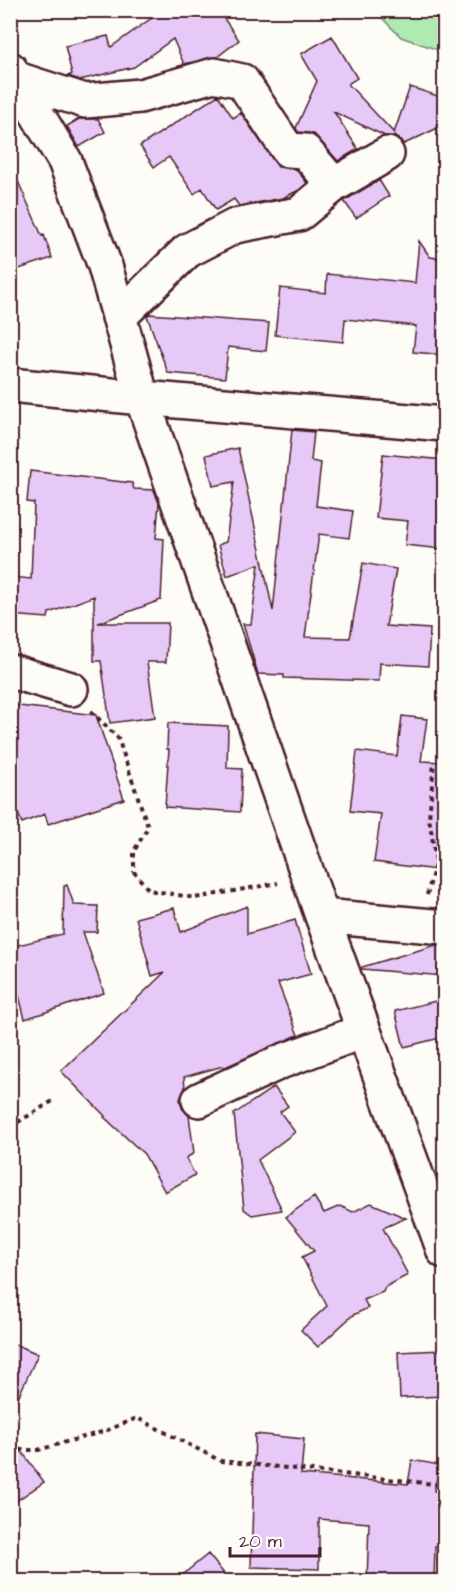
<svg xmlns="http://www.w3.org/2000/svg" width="455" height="1592" font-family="'Architects Daughter',sans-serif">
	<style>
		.green { fill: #aeebb2; stroke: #7c856e; stroke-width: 1.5 }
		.building { fill: #e7c9f8; stroke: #4a1f2b; stroke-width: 1.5 }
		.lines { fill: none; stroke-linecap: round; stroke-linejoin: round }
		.minor-casing { stroke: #4a1f2b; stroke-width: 38 }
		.path { stroke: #4a1f2b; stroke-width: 4; stroke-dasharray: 4.5 4.5; stroke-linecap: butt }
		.minor { stroke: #fdfcf7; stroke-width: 33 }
	</style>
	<rect width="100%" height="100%" fill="#fdfcf7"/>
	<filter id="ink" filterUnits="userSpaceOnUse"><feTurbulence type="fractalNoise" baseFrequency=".0167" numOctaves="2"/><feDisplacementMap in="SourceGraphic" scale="12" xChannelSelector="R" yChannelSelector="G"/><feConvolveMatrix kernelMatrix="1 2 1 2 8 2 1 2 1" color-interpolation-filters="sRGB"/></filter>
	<g filter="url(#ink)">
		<!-- green -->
		<path class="green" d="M375 11H444V52L401 37Z"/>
		<!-- building -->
		<path class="building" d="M163 10H218L239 40 217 57 184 64 173 39 134 67 80 80 68 76 72 74 65 46 108 36 111 47Z
			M332 36 357 78 348 84 394 133 410 87 444 98V125L404 144 396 137 385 136 334 112 358 149 338 161 314 134 298 132 296 128 317 81 301 54Z
			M218 95 233 118 241 113 278 167 296 169 307 183 299 190 283 198 239 206 234 199 216 210 202 188 194 194 169 157 154 167 140 146Z
			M79 119H98L105 132 79 147 67 126Z
			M10 163 42 236 44 235 52 258 10 272Z
			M379 180 389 196 356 218 344 201Z
			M419 241 430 257 444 259V355L413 352 416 326 345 319 343 342 275 335 280 288 326 293 327 274 415 283Z
			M149 314 269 323 266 351 228 347 225 378 168 373 147 316Z
			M292 430 314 432 311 461 321 463 316 506 353 511 349 538 319 534 305 637 350 638 363 563 396 569 386 626 430 629 428 666 380 663 379 681 284 678V675L258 674 243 624H251L259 564 227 576 218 545 226 542 234 482 213 486 206 455 238 448 273 611Z
			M383 454 444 460V531L442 549 405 545 408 521 376 518Z
			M30 471 132 483 134 489 154 490 159 503 156 538 164 539 161 600 98 623H168L166 662H147L155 717 110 723 101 661H94V596L49 613 48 618 10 615 12 577 31 579 34 503 27 502Z
			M10 705 96 715 124 799 48 824 45 814 22 823 10 794Z
			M402 716 427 719 421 761 444 762V871L374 862 381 814 350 811 357 751 397 756Z
			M168 723 228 726 227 768 242 769 240 812 165 807 169 749H167Z
			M67 885 74 905 98 906 97 932H83L104 993 25 1019 10 961V947L63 934 64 886Z
			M247 906V934L295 920 311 974 278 983 298 1035 223 1068V1066L184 1077 185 1088 180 1099 182 1108 189 1116 194 1153 186 1158 195 1175 165 1192 144 1154 104 1117 105 1116 61 1071 165 972 152 976 136 918 174 908 181 932Z
			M436 945H444V976L362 969V967Z
			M444 999V1037L404 1047 395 1011Z
			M274 1087 288 1106 280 1112 295 1132 258 1160 282 1210 252 1215 244 1209 234 1114Z
			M314 1197 324 1213 340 1206 353 1212 371 1203 406 1218 383 1228 408 1275 385 1287 383 1292 364 1300 368 1308 353 1315 318 1347 301 1330 327 1306 302 1257 314 1251 286 1217Z
			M10 1342 38 1354 10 1415Z
			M443 1350 444 1396 400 1398 398 1352Z
			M255 1434 304 1439 301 1474 408 1484 412 1460 440 1465 434 1491H444V1547L435 1546 434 1581H367L369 1523 319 1519V1569L251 1567Z
			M10 1435 44 1482 10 1505Z
			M208 1554 230 1581H175Z"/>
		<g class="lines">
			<defs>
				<path id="minor" d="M10 69 65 161 105 266 142 398 322 916 444 1251
					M17 79 85 101 140 96 214 75 242 81 288 150 305 151 334 185
					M119 317 187 251 235 226 299 214 334 185 387 154
					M10 385 142 398 444 424
					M10 671 71 689
					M322 916 444 927
					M199 1100 280 1062 363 1031"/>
			</defs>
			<!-- minor casing -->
			<use href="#minor" class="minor-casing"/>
			<!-- path -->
			<path class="path" d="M91 711 118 738 148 827 134 851V872L149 890 195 898 278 883
				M427 895 436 861 429 818 434 763
				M10 1127 56 1099
				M10 1450H38L105 1431 137 1418 221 1461 444 1485"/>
			<!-- minor -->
			<use href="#minor" class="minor"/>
		</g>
	</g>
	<!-- margin -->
	<rect width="455" height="1592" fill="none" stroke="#fdfcf7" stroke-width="36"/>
	<rect x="18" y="18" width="419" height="1556" fill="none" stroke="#4a1f2b" stroke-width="2" filter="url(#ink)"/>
	<!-- scale -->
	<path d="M230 1547v9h90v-9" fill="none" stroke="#4a1f2b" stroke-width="3"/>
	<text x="239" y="1547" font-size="18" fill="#4a1f2b" stroke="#fdfcf7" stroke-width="4.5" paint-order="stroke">20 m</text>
</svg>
